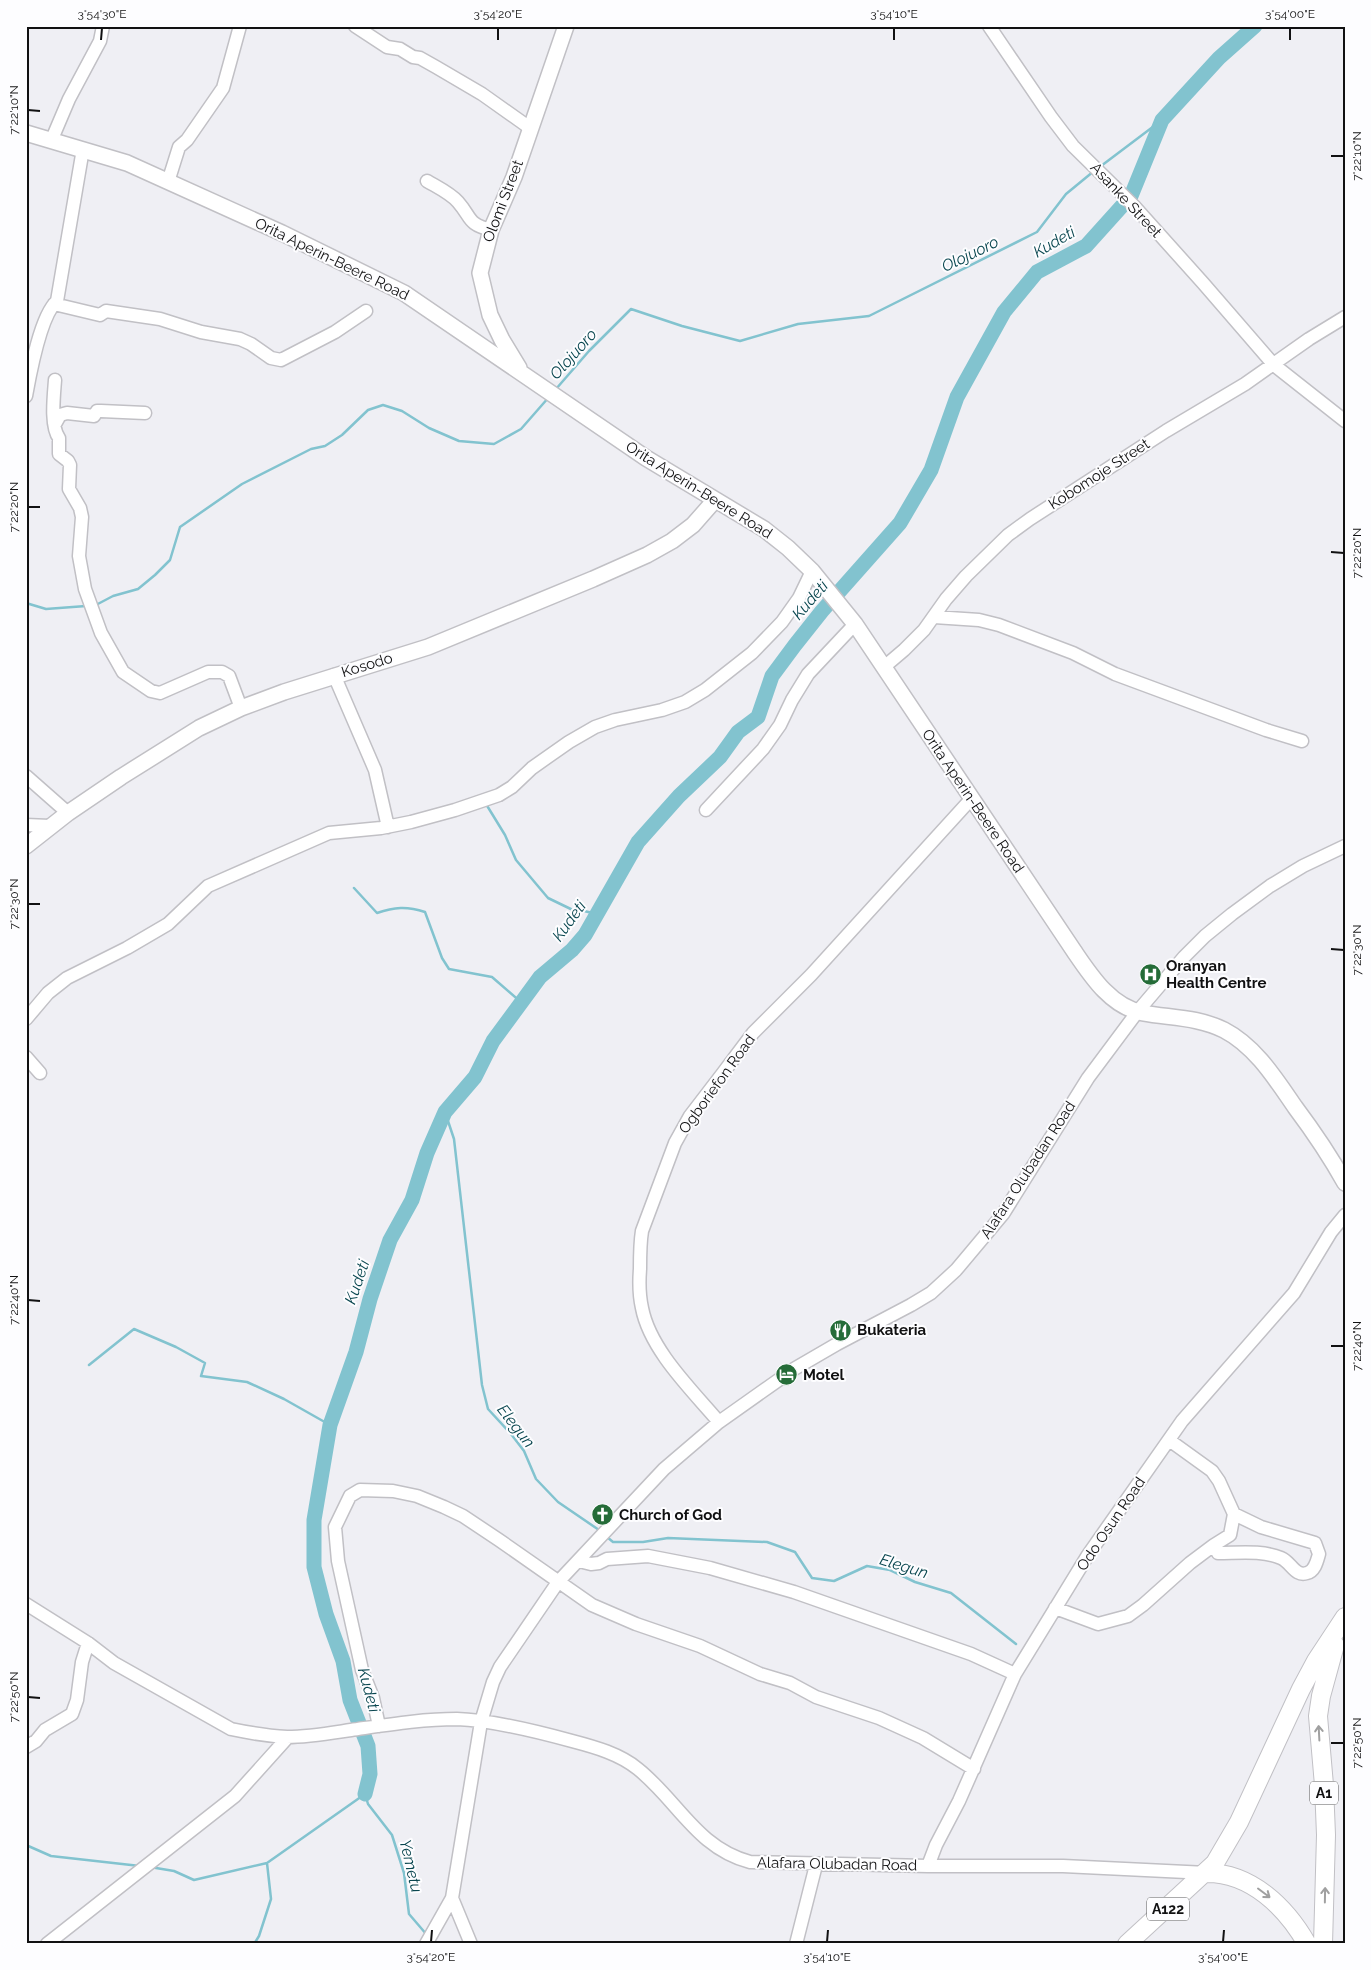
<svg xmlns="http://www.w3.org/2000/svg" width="1371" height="1970" font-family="Raleway,sans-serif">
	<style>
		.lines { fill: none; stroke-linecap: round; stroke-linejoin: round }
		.stream { stroke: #82c3cf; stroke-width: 2.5 }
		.river { stroke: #82c3cf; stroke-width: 15 }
		.minor-casing { stroke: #c1c0c5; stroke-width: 15 }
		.major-casing { stroke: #c1c0c5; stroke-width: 18 }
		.highway-casing { stroke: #c1c0c5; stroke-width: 20 }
		.minor { stroke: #fff; stroke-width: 12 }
		.major { stroke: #fff; stroke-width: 15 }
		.highway { stroke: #fff; stroke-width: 18 }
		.oneway { stroke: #a0a0a0 }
		.ticks { fill: none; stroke: #111112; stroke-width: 2 }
		.labels { text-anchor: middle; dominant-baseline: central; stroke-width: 4; stroke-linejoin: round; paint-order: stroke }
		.shield { fill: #fdfdff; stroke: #585859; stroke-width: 1 }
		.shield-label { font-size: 14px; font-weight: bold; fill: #111112 }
		.street-label { font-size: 15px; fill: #111112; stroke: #fdfdff }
		.poi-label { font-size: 15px; font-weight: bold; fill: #111112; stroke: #fdfdff; text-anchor: start }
		.water-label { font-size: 16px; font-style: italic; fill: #09464f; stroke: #fdfdff }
		.neatline { fill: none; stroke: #111112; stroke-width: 2 }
		.ticks-label { font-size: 12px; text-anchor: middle; fill: #111112 }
	</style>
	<rect width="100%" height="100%" fill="#efeff4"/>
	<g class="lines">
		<!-- stream -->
		<path class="stream" d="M1101 166 1162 120
			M556 389 589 351 631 309 682 326 740 341 798 324 869 316 1037 232 1066 194 1094 171
			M26 603 46 609 86 606
			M94 606 113 596 138 589 155 575 170 560 180 527 242 484 311 449 325 446 342 435 368 410 383 405 402 411 429 428 459 441 494 444 521 429 549 397
			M486 804 505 835 516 860 548 898 577 912 584 911 597 914
			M354 888 377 913C394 907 407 906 425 912L442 958 449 969 492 977 522 1003
			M445 1112 454 1139 482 1385 488 1409 511 1434 524 1451 536 1479 558 1502 599 1530
			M89 1365 134 1329 176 1347 205 1363 201 1376 247 1382 284 1399 330 1425
			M607 1537 613 1542H643L668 1538 767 1542 795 1552 812 1578 834 1581 867 1566 890 1570 915 1582 951 1593 1016 1644
			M26 1845 51 1856 140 1866
			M150 1867 174 1871 194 1880 267 1863 365 1794 368 1804 392 1835 404 1873 409 1914 427 1935
			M254 1944 259 1936 271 1899 267 1863"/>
		<!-- river -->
		<path class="river" d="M365 1794 370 1774 368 1746 350 1700 343 1661 326 1614 314 1567V1520L330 1425 356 1352 370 1299 390 1240 412 1200 427 1153 445 1112 475 1077 493 1041 540 977 572 950 585 935 638 842 679 796 720 757 738 732 758 717 772 676 795 645 822 611 900 523 931 470 957 397 1004 312 1037 272 1086 246 1131 196 1162 120 1219 58 1255 26"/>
		<defs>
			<path id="minor" d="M355 26 387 47 400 49 413 57 420 58 436 67 482 94 530 128
				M989 26 1051 117 1073 146 1134 206 1203 283 1274 365 1345 421
				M52 139 69 99 100 41 103 26
				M427 181C437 187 450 193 458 202 472 218 467 224 491 230
				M168 182 179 147 187 140 223 88 240 26
				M54 304 100 315 106 311 160 319 201 332 240 339 251 344 271 358 281 360 335 332 366 311
				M55 380C54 395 50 426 59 438V454L68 461 70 465 69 489 80 508 82 517 79 556 85 589 101 633 123 672 151 691 160 693 208 672H222L229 676 241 708
				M26 396C30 374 40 316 57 301L83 149
				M55 424 60 415 67 413 94 416 97 411H101L145 413
				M934 617 979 620 999 625 1073 653 1115 674 1266 730 1302 741
				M884 667 904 650 924 630 946 599 966 576 1008 535 1030 519 1166 431 1245 384 1309 339 1345 317
				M334 675 375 770 388 827
				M26 776 68 813
				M706 810 763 749 780 725 792 700 808 674 855 624
				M26 825 50 826
				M26 1019 48 993 67 978 127 948 168 924 208 886 329 833 381 828 411 822 455 810 499 795 512 787 532 768 569 742 595 727 615 720 662 710 685 702 705 690 752 653 782 622 799 598 812 571
				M26 1057 40 1073
				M719 1422C692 1390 650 1350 642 1308 639 1295 639 1282 640 1269 640 1256 640 1243 642 1231L675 1143 690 1116 723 1073 753 1033 811 975 972 798
				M1214 1545 1230 1535 1234 1514
				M579 1561 591 1564 599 1563 607 1559 648 1556 710 1568 794 1592 971 1654 1015 1674
				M26 1604 88 1643 114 1663 231 1729C250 1733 269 1736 287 1737 309 1737 331 1733 351 1730 386 1725 422 1719 457 1719 491 1720 539 1732 572 1741 595 1747 620 1754 638 1769 678 1801 697 1848 750 1862L928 1866H1063L1207 1873
				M1055 1608 1098 1624 1128 1616 1143 1605 1190 1563 1214 1545 1218 1553C1239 1553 1262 1550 1281 1558 1291 1562 1295 1577 1307 1573 1315 1571 1317 1561 1319 1554L1315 1543 1261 1527 1234 1514 1219 1481 1212 1471 1169 1440
				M379 1726 373 1698 362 1670 338 1561 335 1527 350 1496 360 1490 393 1491 417 1496 444 1507 463 1516 499 1540 592 1605 636 1624 700 1646 760 1674 790 1683 816 1697 879 1718 923 1738 974 1769
				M26 1747 36 1741 45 1730 72 1714 77 1700 82 1662 88 1643
				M928 1866 936 1845 959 1801 1015 1674 1088 1555 1182 1421 1294 1293 1331 1232 1345 1215
				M452 1898 471 1944
				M47 1944 235 1796 288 1737
				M426 1944 452 1898 481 1722 493 1682 500 1667 558 1582 664 1469 719 1422 794 1369 837 1344 911 1305 931 1293 956 1270 1003 1214 1088 1078 1138 1011 1184 957 1205 936 1232 914 1270 886 1303 866 1345 846
				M796 1944 816 1865"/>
			<path id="major" d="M26 133 127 163 282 233 404 293 646 458 764 529 788 548 812 571 855 624 1074 951C1091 976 1111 1007 1143 1013 1170 1018 1198 1017 1224 1030 1255 1046 1275 1078 1295 1107 1313 1131 1330 1156 1345 1183
				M519 368 502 340 490 315 480 273 491 230 514 177 566 26
				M26 846 68 813 121 777 199 728 241 708 284 692 428 647 593 579 647 555 672 541 693 525 715 500"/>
			<path id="highway" d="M1207 1873C1251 1873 1286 1907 1307 1944
				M1127 1944 1215 1863 1239 1822 1301 1689 1316 1661 1345 1617
				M1323 1944 1326 1835 1324 1785 1318 1716 1321 1696 1335 1645"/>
		</defs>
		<!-- minor casing -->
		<use href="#minor" class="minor-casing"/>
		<!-- major casing -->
		<use href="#major" class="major-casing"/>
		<!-- highway casing -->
		<use href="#highway" class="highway-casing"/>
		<!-- minor -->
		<use href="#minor" class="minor"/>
		<!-- major -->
		<use href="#major" class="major"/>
		<!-- highway -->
		<use href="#highway" class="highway"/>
	</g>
	<!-- one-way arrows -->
	<defs><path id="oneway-shaft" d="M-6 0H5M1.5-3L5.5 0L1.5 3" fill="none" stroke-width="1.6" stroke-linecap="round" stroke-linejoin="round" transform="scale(1.25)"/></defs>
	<g class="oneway">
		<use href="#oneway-shaft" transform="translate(1319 1733) rotate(-93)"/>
		<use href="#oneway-shaft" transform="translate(1264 1893) rotate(37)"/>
		<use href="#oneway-shaft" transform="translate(1325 1895) rotate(-89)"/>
	</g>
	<!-- ticks -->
	<path class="ticks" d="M101 40 102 28M498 40V28M894 40V28M1290 40V28M28 110 40 111M1331 156H1344M28 507H40M1331 552 1344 553M28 904H40M1331 949 1344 950M28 1300 40 1301M1331 1346H1344M28 1697 40 1698M1331 1743H1344M431 1942 432 1930M827 1942 828 1930M1223 1942 1224 1930"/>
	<!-- icons -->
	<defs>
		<symbol id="hospital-disc" viewBox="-11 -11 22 22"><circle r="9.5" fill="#256c38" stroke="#fdfdff"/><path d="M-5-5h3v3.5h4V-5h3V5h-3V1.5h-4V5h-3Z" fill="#fff"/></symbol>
		<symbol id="restaurant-disc" viewBox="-11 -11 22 22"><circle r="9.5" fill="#256c38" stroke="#fdfdff"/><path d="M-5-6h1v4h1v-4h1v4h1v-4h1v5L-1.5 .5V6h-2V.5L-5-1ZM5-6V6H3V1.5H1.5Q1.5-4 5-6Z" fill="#fff"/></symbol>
		<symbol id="hotel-disc" viewBox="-11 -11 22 22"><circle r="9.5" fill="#256c38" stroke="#fdfdff"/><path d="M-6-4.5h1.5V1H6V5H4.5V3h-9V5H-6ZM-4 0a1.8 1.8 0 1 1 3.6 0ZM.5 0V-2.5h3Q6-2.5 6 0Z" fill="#fff"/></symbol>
		<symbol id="church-disc" viewBox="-11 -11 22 22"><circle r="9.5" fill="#256c38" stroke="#fdfdff"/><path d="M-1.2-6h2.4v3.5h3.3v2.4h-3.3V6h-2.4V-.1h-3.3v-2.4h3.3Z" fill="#fff"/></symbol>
	</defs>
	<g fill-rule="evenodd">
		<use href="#hospital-disc" x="1138" y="962" width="25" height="25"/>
		<use href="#restaurant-disc" x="828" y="1318" width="25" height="25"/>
		<use href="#hotel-disc" x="774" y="1362" width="25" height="25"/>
		<use href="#church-disc" x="590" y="1502" width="25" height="25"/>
	</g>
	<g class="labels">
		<!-- shield labels -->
		<g class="shield">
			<rect x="1310" y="1781.5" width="28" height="23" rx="4"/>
			<rect x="1147" y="1897.5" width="42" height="23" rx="4"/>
		</g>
		<g class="shield-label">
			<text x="1324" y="1793">A1</text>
			<text x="1168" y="1909">A122</text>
		</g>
		<!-- street labels -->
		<g class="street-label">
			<text transform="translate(1126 200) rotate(47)">Asanke Street</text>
			<text transform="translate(503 201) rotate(-69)">Olomi Street</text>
			<text transform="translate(332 259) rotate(26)">Orita Aperin-Beere Road</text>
			<text transform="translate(1099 474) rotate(-33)">Kobomoje Street</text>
			<text transform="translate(699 490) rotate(32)">Orita Aperin-Beere Road</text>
			<text transform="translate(367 665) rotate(-17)">Kosodo</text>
			<text transform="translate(973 801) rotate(56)">Orita Aperin-Beere Road</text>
			<text transform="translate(717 1084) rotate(-54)">Ogboriefon Road</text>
			<text transform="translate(1028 1170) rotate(-57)">Alafara Olubadan Road</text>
			<text transform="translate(1111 1524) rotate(-56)">Odo Osun Road</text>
			<text transform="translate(837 1864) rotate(1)">Alafara Olubadan Road</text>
		</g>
		<!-- poi labels -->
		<g class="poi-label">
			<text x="1166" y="966">Oranyan<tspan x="1166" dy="17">Health Centre</tspan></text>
			<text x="857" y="1330">Bukateria</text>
			<text x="803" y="1375">Motel</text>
			<text x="619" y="1515">Church of God</text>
		</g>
		<!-- water labels -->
		<g class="water-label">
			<text transform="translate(1054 242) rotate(-30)">Kudeti</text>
			<text transform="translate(970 254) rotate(-26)">Olojuoro</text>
			<text transform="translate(573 354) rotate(-48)">Olojuoro</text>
			<text transform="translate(810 600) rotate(-49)">Kudeti</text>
			<text transform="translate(569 921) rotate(-54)">Kudeti</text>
			<text transform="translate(357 1282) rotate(-71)">Kudeti</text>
			<text transform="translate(516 1426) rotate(52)">Elegun</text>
			<text transform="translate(904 1566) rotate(17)">Elegun</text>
			<text transform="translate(369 1690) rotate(75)">Kudeti</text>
			<text transform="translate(411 1866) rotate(77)">Yemetu</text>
		</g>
	</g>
	<!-- border -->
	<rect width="1371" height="1970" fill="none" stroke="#fdfdff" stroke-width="55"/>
	<rect x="28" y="28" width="1316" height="1914" class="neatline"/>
	<g class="ticks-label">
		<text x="102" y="18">3°54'30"E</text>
		<text x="498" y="18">3°54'20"E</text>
		<text x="894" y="18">3°54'10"E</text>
		<text x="1290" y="18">3°54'00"E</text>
		<text transform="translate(14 110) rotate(-90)" y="4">7°22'10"N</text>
		<text transform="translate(1357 156) rotate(-90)" y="4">7°22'10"N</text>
		<text transform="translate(14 507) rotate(-90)" y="4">7°22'20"N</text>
		<text transform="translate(1357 553) rotate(-90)" y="4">7°22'20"N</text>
		<text transform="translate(14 904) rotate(-90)" y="4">7°22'30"N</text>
		<text transform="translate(1357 950) rotate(-90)" y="4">7°22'30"N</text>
		<text transform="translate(14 1300) rotate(-90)" y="4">7°22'40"N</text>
		<text transform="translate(1357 1346) rotate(-90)" y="4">7°22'40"N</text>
		<text transform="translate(14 1697) rotate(-90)" y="4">7°22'50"N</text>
		<text transform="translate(1357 1743) rotate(-90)" y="4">7°22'50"N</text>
		<text x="431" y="1961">3°54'20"E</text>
		<text x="827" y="1961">3°54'10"E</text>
		<text x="1223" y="1961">3°54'00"E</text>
	</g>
</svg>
